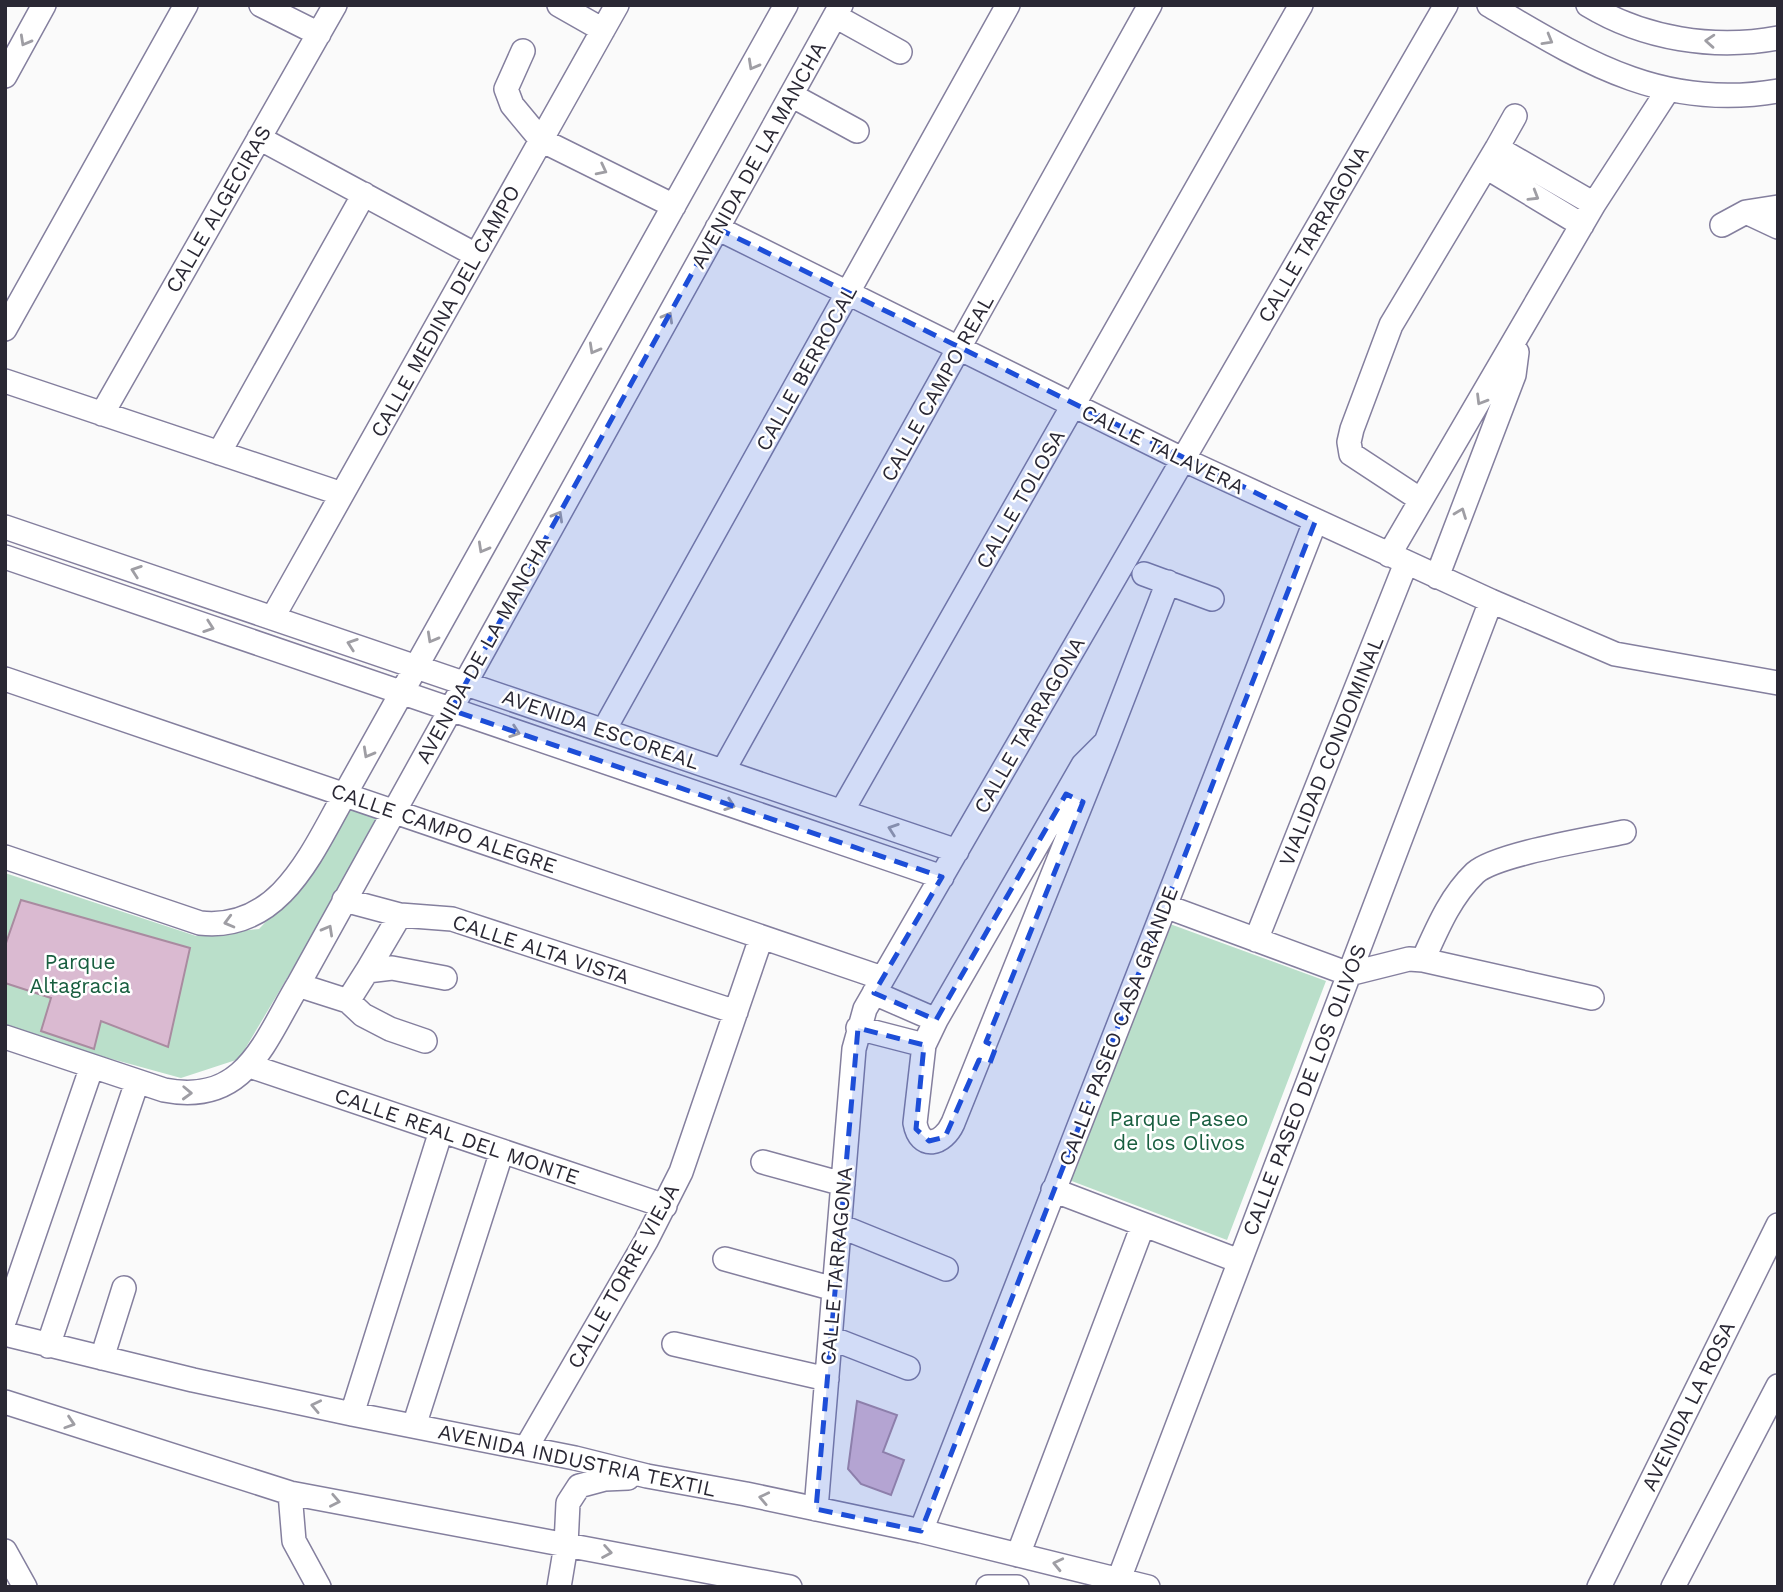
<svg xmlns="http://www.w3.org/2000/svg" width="1783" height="1592" font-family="'Work Sans',sans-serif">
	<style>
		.green { fill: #badfca }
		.building { fill: #dabad1; stroke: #a98ba0; stroke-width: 2 }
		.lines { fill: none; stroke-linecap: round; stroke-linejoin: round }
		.minor-casing { stroke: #847f9e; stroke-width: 26 }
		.minor { stroke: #fff; stroke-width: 23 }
		.oneway { stroke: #9f9ea4 }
		.marked { fill: #1d4ed8; fill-opacity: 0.2; stroke: #1d4ed8; stroke-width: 5; stroke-dasharray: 14 9; stroke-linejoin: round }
		.labels { text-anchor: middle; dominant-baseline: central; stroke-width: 5; stroke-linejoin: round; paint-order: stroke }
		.street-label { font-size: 21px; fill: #2a2834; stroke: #fff }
		.park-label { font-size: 21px; fill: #185e3f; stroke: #fff }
	</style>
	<rect width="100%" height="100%" fill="#fafafa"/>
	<!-- green -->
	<path class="green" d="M350 808 378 820 337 894 239 1059 181 1078 90 1053 5 1024V873L196 936 259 929 315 870Z
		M1170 924 1326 981 1227 1240 1069 1180Z"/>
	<!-- building -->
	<path class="building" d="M21 900 190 948 168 1047 101 1021 94 1049 41 1031 51 998 5 983V946Z
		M857 1401 897 1415 883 1452 904 1460 891 1495 861 1484 848 1469Z"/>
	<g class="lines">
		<defs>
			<path id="minor" d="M261 5 319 34
				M559 5 603 30
				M1489 5C1584 61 1662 111 1778 91
				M1588 5C1644 39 1714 50 1778 38
				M835 16 900 52
				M523 51 506 89 512 105 541 140 674 206
				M5 76 44 5
				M791 95 857 131
				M259 138 476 255
				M1497 148 1594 204
				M1486 167 1582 225
				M1746 212 1778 227
				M1722 225 1746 212 1778 207
				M717 228 1182 459 1491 601 1615 654 1778 683
				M5 329 186 5
				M5 381 342 494
				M102 414 335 5
				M219 453 364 194
				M1421 500 1351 454 1349 442 1352 429 1391 325 1497 148 1515 116
				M5 527 957 851
				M1389 555 1594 204 1668 90
				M5 557 942 877
				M1144 574 1212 599
				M1437 577 1514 375 1517 352
				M273 617 617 5
				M5 679 882 978
				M604 730 1008 5
				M1106 742 1083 765 936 1020 924 1045 915 1123C920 1151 943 1145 953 1123L1106 742 1168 582
				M723 771 1150 5
				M842 811 1301 5
				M5 857 200 923C280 932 312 852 345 794L786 5
				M344 900 400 915 452 919 736 1012
				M1165 906 1349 974 1409 959 1423 960 1592 998
				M1256 940 1406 563
				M1423 960C1437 929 1450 897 1475 873 1496 854 1592 839 1624 832
				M367 971 400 915
				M298 985 348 1001 363 1015 390 1029 425 1041
				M874 993 936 1020
				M348 1001 367 971 392 968 445 978
				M858 1028 924 1045
				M5 1037 164 1090C245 1106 264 1042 298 985L841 5
				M250 1066 665 1206
				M763 1162 843 1184
				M1053 1190 1239 1261
				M840 1226 946 1269
				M725 1259 834 1289
				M5 1319 92 1066
				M5 1334 193 1380 352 1414 575 1458 647 1476 746 1494 921 1531 1148 1587
				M831 1338 908 1368
				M674 1344 827 1379
				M48 1346 137 1082
				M102 1358 124 1288
				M5 1402 290 1493 790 1587
				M352 1414 441 1131
				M414 1426 502 1151
				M526 1448 646 1241 681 1172 761 938
				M290 1493 294 1541 319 1587
				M816 1509 854 1049 865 1009 1446 5
				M921 1531 1315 522
				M5 1551 25 1587
				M1018 1555 1143 1225
				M1119 1579 1491 601
				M559 1587 566 1545 568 1503 579 1486 605 1479 628 1478
				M988 1587H1017
				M1599 1587 1778 1225
				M1673 1587 1778 1386"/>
		</defs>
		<!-- minor casing -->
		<use href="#minor" class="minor-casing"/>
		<!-- minor -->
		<use href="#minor" class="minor"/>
	</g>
	<!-- one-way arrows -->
	<defs><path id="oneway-chevron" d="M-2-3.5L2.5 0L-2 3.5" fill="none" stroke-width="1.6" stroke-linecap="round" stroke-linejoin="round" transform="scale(1.75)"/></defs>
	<g class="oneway">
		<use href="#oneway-chevron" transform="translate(1548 40) rotate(30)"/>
		<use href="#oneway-chevron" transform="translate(25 41) rotate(119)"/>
		<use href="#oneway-chevron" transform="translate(1710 41) rotate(-176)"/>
		<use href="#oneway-chevron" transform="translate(753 65) rotate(119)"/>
		<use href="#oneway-chevron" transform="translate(602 170) rotate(27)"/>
		<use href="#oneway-chevron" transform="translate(1534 196) rotate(31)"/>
		<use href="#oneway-chevron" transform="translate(668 317) rotate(-61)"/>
		<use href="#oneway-chevron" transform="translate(594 349) rotate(119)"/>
		<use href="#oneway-chevron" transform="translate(1481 400) rotate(121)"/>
		<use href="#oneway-chevron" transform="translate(1461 513) rotate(-69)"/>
		<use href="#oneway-chevron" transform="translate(558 516) rotate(-61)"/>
		<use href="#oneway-chevron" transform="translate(483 548) rotate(119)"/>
		<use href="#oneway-chevron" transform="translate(136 571) rotate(-161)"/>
		<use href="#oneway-chevron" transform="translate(209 627) rotate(19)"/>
		<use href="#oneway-chevron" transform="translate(432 638) rotate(119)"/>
		<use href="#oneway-chevron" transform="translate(352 644) rotate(-161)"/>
		<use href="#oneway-chevron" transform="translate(515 732) rotate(19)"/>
		<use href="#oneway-chevron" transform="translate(368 753) rotate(119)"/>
		<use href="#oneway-chevron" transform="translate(730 805) rotate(19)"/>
		<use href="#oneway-chevron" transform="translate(893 829) rotate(-161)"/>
		<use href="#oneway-chevron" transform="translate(229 922) rotate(165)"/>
		<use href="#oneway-chevron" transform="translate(328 930) rotate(-61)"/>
		<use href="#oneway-chevron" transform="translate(187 1093) rotate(2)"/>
		<use href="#oneway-chevron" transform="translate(316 1406) rotate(-168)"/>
		<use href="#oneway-chevron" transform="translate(70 1423) rotate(18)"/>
		<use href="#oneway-chevron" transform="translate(764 1498) rotate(-168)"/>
		<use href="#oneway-chevron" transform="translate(335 1501) rotate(11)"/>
		<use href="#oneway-chevron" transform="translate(607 1552) rotate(10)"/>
		<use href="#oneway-chevron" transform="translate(1058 1564) rotate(-167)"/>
	</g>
	<!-- marked area -->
	<path class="marked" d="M717 228 1315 522 921 1531 816 1509 858 1028 924 1045 916 1129 929 1141 945 1137 979 1060 990 1063 996 1047 986 1042 1083 802 1066 794 936 1020 874 993 942 877 451 710Z"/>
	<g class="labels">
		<!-- street labels -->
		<g class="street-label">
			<text transform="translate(758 155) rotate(-61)">AVENIDA DE LA MANCHA</text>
			<text transform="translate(218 209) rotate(-60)">CALLE ALGECIRAS</text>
			<text transform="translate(1313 234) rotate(-60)">CALLE TARRAGONA</text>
			<text transform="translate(445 311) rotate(-61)">CALLE MEDINA DEL CAMPO</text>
			<text transform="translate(806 368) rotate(-61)">CALLE BERROCAL</text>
			<text transform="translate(937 388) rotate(-61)">CALLE CAMPO REAL</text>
			<text transform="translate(1163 449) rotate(26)">CALLE TALAVERA</text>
			<text transform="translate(1020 499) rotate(-60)">CALLE TOLOSA</text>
			<text transform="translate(483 650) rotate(-61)">AVENIDA DE LA MANCHA</text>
			<text transform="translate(1029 725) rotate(-60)">CALLE TARRAGONA</text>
			<text transform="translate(601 729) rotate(19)">AVENIDA ESCOREAL</text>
			<text transform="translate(1331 751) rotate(-68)">VIALIDAD CONDOMINAL</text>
			<text transform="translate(444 828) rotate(19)">CALLE CAMPO ALEGRE</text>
			<text transform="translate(541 949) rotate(18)">CALLE ALTA VISTA</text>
			<text transform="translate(1118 1026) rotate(-69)">CALLE PASEO CASA GRANDE</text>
			<text transform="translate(1304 1090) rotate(-69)">CALLE PASEO DE LOS OLIVOS</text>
			<text transform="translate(457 1136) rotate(19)">CALLE REAL DEL MONTE</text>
			<text transform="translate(836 1266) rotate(-85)">CALLE TARRAGONA</text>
			<text transform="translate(623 1276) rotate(-61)">CALLE TORRE VIEJA</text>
			<text transform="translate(1688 1406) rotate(-64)">AVENIDA LA ROSA</text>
			<text transform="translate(577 1460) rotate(12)">AVENIDA INDUSTRIA TEXTIL</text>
		</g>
		<!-- park labels -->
		<g class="park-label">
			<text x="80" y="961">Parque<tspan x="80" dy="24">Altagracia</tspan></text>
			<text x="1179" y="1118">Parque Paseo<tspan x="1179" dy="24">de los Olivos</tspan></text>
		</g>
	</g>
	<!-- border -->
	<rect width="1783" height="1592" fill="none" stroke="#2a2834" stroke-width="14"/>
</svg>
